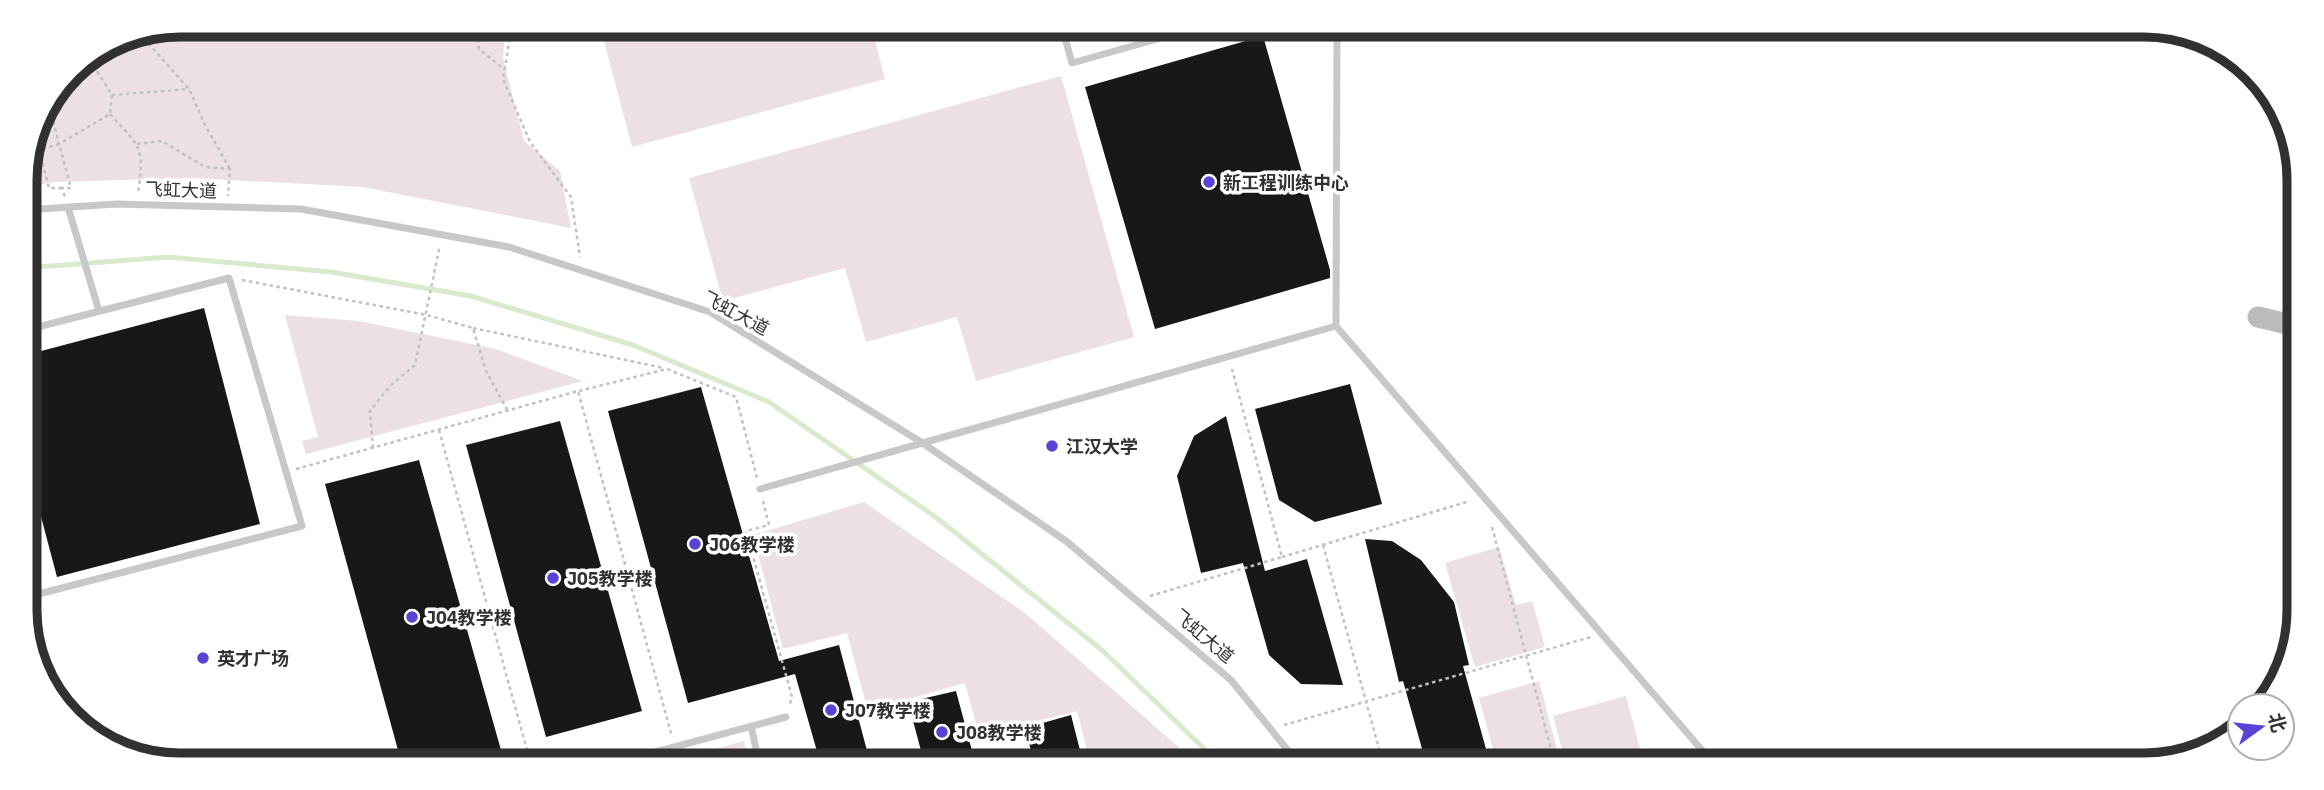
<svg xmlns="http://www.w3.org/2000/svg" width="2324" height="790" font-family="'IBM Plex Sans','Noto Sans SC',sans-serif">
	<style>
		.green { fill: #ece0e4 }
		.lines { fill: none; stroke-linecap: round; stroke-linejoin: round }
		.stream { stroke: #d9eace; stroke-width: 5 }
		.building { fill: #181818 }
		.path { stroke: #c1c1c1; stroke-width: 2.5; stroke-dasharray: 3.5 3.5; stroke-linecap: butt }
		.lane { stroke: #c8c8c8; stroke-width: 7 }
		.secondary { stroke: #bbb; stroke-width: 21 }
		.poi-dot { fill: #5943d7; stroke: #fff; stroke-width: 2.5 }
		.labels { text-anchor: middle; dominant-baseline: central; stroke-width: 7; stroke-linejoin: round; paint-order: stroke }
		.poi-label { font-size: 18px; font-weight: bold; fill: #313131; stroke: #fff; text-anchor: start }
		.street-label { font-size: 18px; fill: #313131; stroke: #fff }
		.rim { fill: none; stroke: #313131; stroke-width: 9 }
	</style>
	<rect width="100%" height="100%" fill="#fff"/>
	<!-- green -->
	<path class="green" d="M180 25H506L503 58 524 141 560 171 571 228 363 187 191 178 55 182 25 187V170L40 112 70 70 121 36Z
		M600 26H871L885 79 632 147Z
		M1061 76 1134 337 976 381 957 317 866 342 845 268 723 301 689 178Z
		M285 315 359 321 496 349 583 381 306 454 302 441 318 437Z
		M864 502 1025 613 1197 763 1090 762 1077 711 979 735 965 683 868 711 847 633 783 649 753 535Z
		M1499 547 1516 605 1532 601 1545 647 1475 667 1445 563Z
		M1539 681 1561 764H1497L1479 698Z
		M1626 696 1644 764H1566L1553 716Z
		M744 741 749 762 670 761Z"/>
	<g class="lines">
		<!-- stream -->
		<path class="stream" d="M25 268 168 257 331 272 471 296 633 345 769 402 937 518 1102 650 1219 763"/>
	</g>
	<!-- building -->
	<path class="building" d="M1263 36 1330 270V278L1155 329 1085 87Z
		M204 308 260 524 57 577 26 460V355Z
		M1350 384 1382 504 1315 522 1279 500 1255 409Z
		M701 387 779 661 839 645 870 762H820L795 674 688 703 608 411Z
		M1226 416 1265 571 1307 559 1343 685 1301 684 1269 655 1243 563 1201 573 1177 476 1194 436Z
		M560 421 642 711 546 737 466 445Z
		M419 460 501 750 463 761H401L325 484Z
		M1365 539 1392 541 1421 560 1454 602 1469 665 1463 666 1486 749 1484 763H1426L1403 681 1399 682Z
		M956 691 975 762H924L908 702Z
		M1071 715 1083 762H1034L1025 728Z"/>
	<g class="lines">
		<!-- path -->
		<path class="path" d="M476 25 479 49 504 69
			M512 25 503 79 530 142 571 197 580 257
			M139 33 189 89 205 125 230 169
			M112 95 189 89
			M48 101 59 144 110 114 112 95 95 68H78L65 77
			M110 114C140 147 145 146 138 193
			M137 144 162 141 205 167 230 169 228 196
			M30 150H39L34 134
			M62 188H49L39 150 59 144 71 188H62L65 197
			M242 280 427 315 473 328 486 371 508 411
			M473 328 664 368
			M579 391 667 369 736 397 757 478
			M439 430 530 761
			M373 448 370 411 391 385 415 365 440 245
			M296 469 578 391 672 737
			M763 501 769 525 746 531 792 697 789 707
			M1492 527 1555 764
			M1323 545 1383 763
			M1282 557 1470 501
			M1150 596 1282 557 1232 369
			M1284 725 1591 637"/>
		<!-- lane -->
		<path class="lane" d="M1062 27 1072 63 1200 27
			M1337 28 1336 326 1714 764
			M68 207 99 311
			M25 210 116 204 301 209 509 247 710 312 921 442 1066 541 1231 680 1298 763
			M26 330 229 278 302 526 27 597
			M760 489 1336 326
			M751 726 759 762
			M622 761 786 717"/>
		<!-- secondary -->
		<path class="secondary" d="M2258 317 2296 326"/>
	</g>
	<!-- markers -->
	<g class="poi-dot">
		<circle cx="1209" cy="182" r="7"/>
		<circle cx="1052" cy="446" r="7"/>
		<circle cx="695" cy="544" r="7"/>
		<circle cx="553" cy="578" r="7"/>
		<circle cx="412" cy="617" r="7"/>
		<circle cx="203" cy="658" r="7"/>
		<circle cx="831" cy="710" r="7"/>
		<circle cx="942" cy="732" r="7"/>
	</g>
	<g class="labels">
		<!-- poi labels -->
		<g class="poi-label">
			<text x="1223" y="182">新工程训练中心</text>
			<text x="1066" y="446">江汉大学</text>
			<text x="709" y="544">J06教学楼</text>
			<text x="567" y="578">J05教学楼</text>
			<text x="426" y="617">J04教学楼</text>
			<text x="217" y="658">英才广场</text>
			<text x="845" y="710">J07教学楼</text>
			<text x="956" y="732">J08教学楼</text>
		</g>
		<!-- street labels -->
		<g class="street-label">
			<text transform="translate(181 190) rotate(2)">飞虹大道</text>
			<text transform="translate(736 313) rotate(28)">飞虹大道</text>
			<text transform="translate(1204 636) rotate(40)">飞虹大道</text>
		</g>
	</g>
	<!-- crop -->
	<path d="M0 0H2324V790H0ZM180 37H2144A143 143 0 0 1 2287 180V610A143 143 0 0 1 2144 753H180A143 143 0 0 1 37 610V180A143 143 0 0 1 180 37Z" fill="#fff" fill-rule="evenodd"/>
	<path class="rim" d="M180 37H2144A143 143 0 0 1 2287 180V610A143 143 0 0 1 2144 753H180A143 143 0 0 1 37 610V180A143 143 0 0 1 180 37Z"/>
	<!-- north arrow -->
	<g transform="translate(2261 727) rotate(75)"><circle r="33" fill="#ffffff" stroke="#adadad" stroke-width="2"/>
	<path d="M0-5L12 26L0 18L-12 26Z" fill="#5943d7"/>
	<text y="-10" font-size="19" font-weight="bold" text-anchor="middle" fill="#313131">北</text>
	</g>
</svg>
